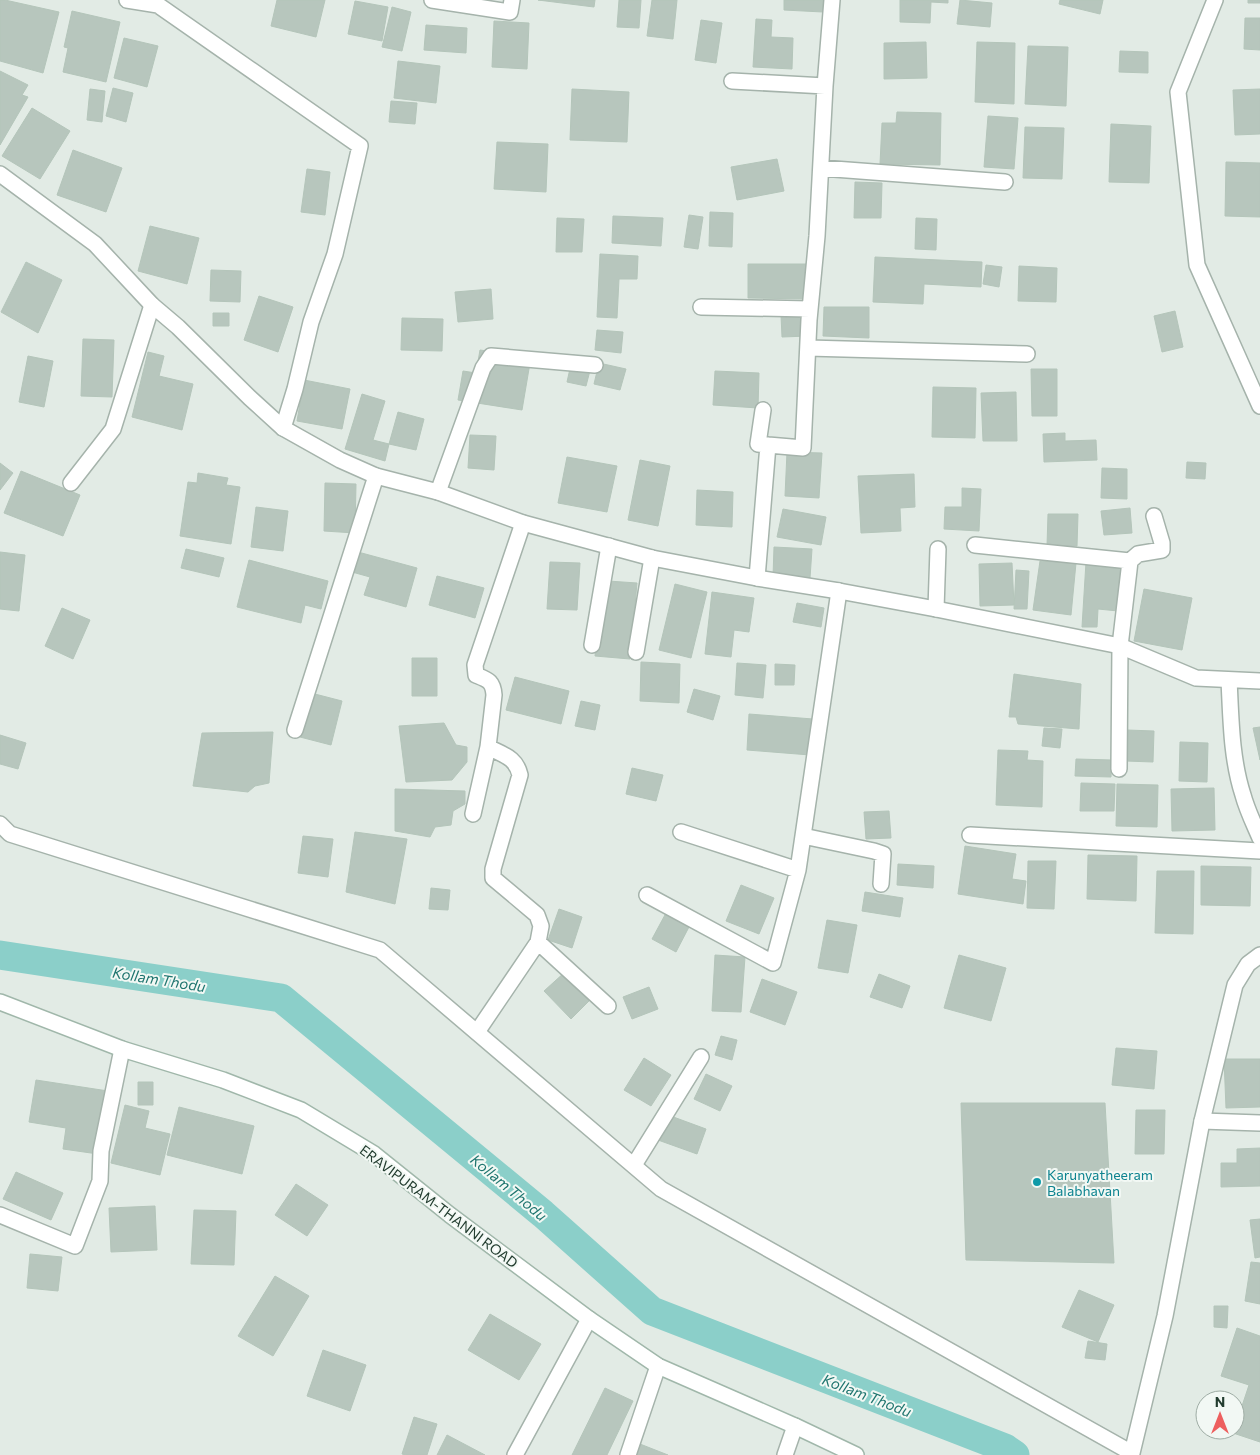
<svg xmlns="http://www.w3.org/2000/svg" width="1260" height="1455" font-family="Commissioner,sans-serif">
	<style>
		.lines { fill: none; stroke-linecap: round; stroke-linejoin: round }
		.canal { stroke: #8bcfc9; stroke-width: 29 }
		.building { fill: #b7c6bd; stroke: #b4c5ba }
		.minor-casing { stroke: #a5b3ab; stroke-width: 18 }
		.tertiary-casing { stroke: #a5b3ab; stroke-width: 18 }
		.secondary-casing { stroke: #a0b7aa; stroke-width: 18 }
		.minor { stroke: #fff; stroke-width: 15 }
		.tertiary { stroke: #fff; stroke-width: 15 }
		.secondary { stroke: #fff; stroke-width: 15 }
		.culture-dot { fill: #0f9aa8; stroke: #f2f8f4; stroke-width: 2 }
		.labels { text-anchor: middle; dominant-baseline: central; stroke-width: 4; stroke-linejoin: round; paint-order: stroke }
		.culture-label { font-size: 14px; fill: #0d838f; stroke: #f2f8f4; text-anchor: start }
		.street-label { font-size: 14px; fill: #223c2f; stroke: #f2f8f4 }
		.water-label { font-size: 15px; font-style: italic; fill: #1f756f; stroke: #f2f8f4 }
	</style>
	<rect width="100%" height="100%" fill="#e2ebe5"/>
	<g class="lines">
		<!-- canal -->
		<path class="canal" d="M0 955 281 998 543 1214 652 1311 1005 1448 1015 1455"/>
	</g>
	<!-- building -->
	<path class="building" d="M0 0H5L59 12 43 73 0 61Z
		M277 0H325L316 37 271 26Z
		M538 0H595L594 7Z
		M619 0H641L639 28 617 27Z
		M652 0H677L673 39 647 36Z
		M784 0H824L823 12 784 10Z
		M900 0H948V3L931 2 930 23 900 22Z
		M960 0 992 3 990 27 957 24Z
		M1060 0H1103L1100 14 1059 4Z
		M1248 0H1260V3H1248Z
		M355 1 388 7 382 41 348 34Z
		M392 7 411 12 402 51 382 47Z
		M72 11 120 22 106 82 63 72 68 48 64 47Z
		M1245 18H1260V50L1244 49Z
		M756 19 772 20 771 37 793 38 792 69 753 67Z
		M701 20 722 23 716 63 695 60Z
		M494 21 529 23 527 69 492 67Z
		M426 25 467 28 466 53 424 50Z
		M124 38 158 46 147 87 114 78Z
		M926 42 927 78 884 79V43Z
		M977 42 1015 43 1014 104 975 102Z
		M1028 46 1068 47 1066 106 1025 104Z
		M1120 51 1148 52V73L1119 72Z
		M398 61 440 66 436 103 394 98Z
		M0 71 28 85 22 95 28 97 0 145Z
		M113 88 133 93 126 122 106 116Z
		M90 89 105 91 102 122 87 120Z
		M572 89 629 92 627 142 570 140Z
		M1260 89V134L1235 135 1233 90Z
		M391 101 417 103 415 124 389 122Z
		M32 108 70 131 40 179 2 156Z
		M897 112 941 113 940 165 880 164 882 123H896Z
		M988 116 1018 118 1014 169 984 167Z
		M1111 124 1151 126 1149 183 1109 182Z
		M1025 127 1064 128 1062 179 1023 178Z
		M497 142 548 144 546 192 494 189Z
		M73 150 122 168 106 212 57 195Z
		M777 159 784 191 737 200 731 167Z
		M1226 162 1260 163V217L1225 216Z
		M307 169 330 172 325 215 301 212Z
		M855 182 882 183 881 218H854Z
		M710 212 733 213 732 247 709 246Z
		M689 215 703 217 698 249 684 247Z
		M613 216 663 218 661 246 612 243Z
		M557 218 584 219 582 252H556Z
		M916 218 937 219 936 250 915 249Z
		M150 226 199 238 187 284 138 271Z
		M600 254 638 256 637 279H619L617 318 597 317Z
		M875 257 982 262 981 287 924 284 923 304 873 302Z
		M26 262 62 280 38 333 1 312Z
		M748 264H812L811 299 748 298Z
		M986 265 1002 267 999 287 983 284Z
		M1019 266 1057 268 1056 302 1018 301Z
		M211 270 241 271 240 302 210 301Z
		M491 289 493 319 458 322 455 292Z
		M259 296 293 307 278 352 244 340Z
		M824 307H869V338L823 336Z
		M1175 311 1183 347 1162 352 1154 316Z
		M213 313H229V326H213Z
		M807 314 808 336 782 337 781 315Z
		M402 318 443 319 442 351 401 350Z
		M597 330 623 332 621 353 595 350Z
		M83 339 114 340 112 397 81 396Z
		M480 350 531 357 522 410 458 400 463 371 476 373Z
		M148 352 164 356 159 376 193 384 182 430 132 417Z
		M573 355 593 359 586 386 567 382Z
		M28 356 53 361 44 407 19 402Z
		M599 363 626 369 620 390 594 384Z
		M1031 369H1057V416H1032Z
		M715 371 759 373 758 408 713 405Z
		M304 380 350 389 342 429 297 421Z
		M933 387 976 388 975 438 932 437Z
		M1016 392 1017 441H983L981 393Z
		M362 394 385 401 373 440 389 444 385 461 345 449Z
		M398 412 424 419 416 450 389 444Z
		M1065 433V441L1096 440 1097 460 1044 462 1043 434Z
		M470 435 496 436 494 470 468 468Z
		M787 452 822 453 819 498 785 496Z
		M567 457 617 466 607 512 558 503Z
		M640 460 670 466 658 526 628 520Z
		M1187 462 1206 463 1205 479 1186 478Z
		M0 463 13 473 0 490Z
		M1102 468 1127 469V499L1101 498Z
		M21 471 80 495 63 536 4 513Z
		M198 473 228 478 226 485 240 487 231 544 180 536 188 482 197 483Z
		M914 474 915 507 900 508 901 531 861 533 858 476Z
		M325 483 356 484 355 533 324 531Z
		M962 488 981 489 979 531 944 529 945 507H962Z
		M697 490 733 492 732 527 696 525Z
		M256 507 288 511 283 551 251 547Z
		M1130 508 1132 533 1104 535 1101 511Z
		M783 509 826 517 821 545 777 537Z
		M1048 514H1078L1077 546H1047Z
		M774 547 812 549 810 578 773 577Z
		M186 549 224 558 219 577 181 568Z
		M0 552 25 555 19 611 0 609Z
		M358 552 417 568 406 607 364 595 370 577 352 572Z
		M249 560 328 581 321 609 305 605 301 623 237 607Z
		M1040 561 1076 563 1071 615 1033 610Z
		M550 562 580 563 577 610 547 609Z
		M1086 562 1122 564 1118 611 1098 609 1097 627H1082Z
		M1012 563 1014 605 980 606 979 564Z
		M1016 570 1029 571 1027 609H1014Z
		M437 576 484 588 475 618 429 605Z
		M608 581 637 583 630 659 595 656 598 631 603 632Z
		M675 584 707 592 691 658 659 650Z
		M1144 589 1192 598 1182 650 1134 641Z
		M712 592 754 598 749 632 734 630 731 657 705 654Z
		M797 603 824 608 821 627 793 622Z
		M62 608 90 620 73 659 45 646Z
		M412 658H437V696H412Z
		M641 662 680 664 679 703 640 701Z
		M737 663 766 665 763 698 735 695Z
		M775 664 795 665 794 685H775Z
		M1014 674 1081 684 1079 729 1018 724 1016 717H1009Z
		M515 677 569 691 561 724 506 710Z
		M694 689 720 696 713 720 687 712Z
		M311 693 342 701 331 745 300 737Z
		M581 701 600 705 595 730 575 726Z
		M749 714 813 719 810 755 747 750Z
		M444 723 456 745 467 747V762L452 780 406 782 399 726Z
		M1260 727V760L1253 728Z
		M1044 728 1062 729 1060 748 1042 746Z
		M1127 730 1154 731 1153 762 1126 761Z
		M273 732 269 783 255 786 248 792 193 786 202 733Z
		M0 735 26 743 18 769 0 764Z
		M1180 742 1208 743 1207 782 1179 781Z
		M998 750 1028 751 1027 760 1043 761 1042 807 996 805Z
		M1076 759 1112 760 1111 777 1075 776Z
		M632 768 663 775 656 801 626 794Z
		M1081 783 1115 784 1114 811H1080Z
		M1117 784 1158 785 1157 827 1116 826Z
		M1214 788 1215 830 1172 831 1171 789Z
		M395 789 465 791V804L453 811 451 825 435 827 430 837 395 831Z
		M889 811 891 838 866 839 864 812Z
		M355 832 407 839 395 904 346 892Z
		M303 836 333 839 328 877 298 873Z
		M965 846 1016 854 1012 879 1026 881 1023 904 958 894Z
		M1088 855 1137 856 1136 901 1087 899Z
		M1028 861H1056L1054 909 1027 908Z
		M898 864 934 866 933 888 897 885Z
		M1201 866 1251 867 1250 906 1201 905Z
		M1157 871H1194L1193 934 1155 933Z
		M741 885 774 898 759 934 726 921Z
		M431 888 450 890 448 910 429 909Z
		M865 892 903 898 900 917 862 911Z
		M559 909 582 917 572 948 548 940Z
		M666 913 690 925 676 952 652 939Z
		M827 920 857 925 848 973 818 968Z
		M715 955 745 957 741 1012 712 1011Z
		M959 955 1006 968 991 1021 944 1008Z
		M565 972 591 999 571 1019 544 991Z
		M879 974 910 986 902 1008 870 997Z
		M762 979 797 992 785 1025 750 1012Z
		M649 987 658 1009 632 1019 623 997Z
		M721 1036 737 1040 732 1060 715 1055Z
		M1116 1048 1157 1051 1154 1089 1112 1085Z
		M644 1058 671 1075 651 1106 624 1090Z
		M1224 1059H1260V1107L1226 1108Z
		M706 1074 732 1086 720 1111 694 1099Z
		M36 1080 108 1091 98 1154 63 1149 66 1128 29 1122Z
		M138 1082H153V1105H138Z
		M961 1103H1105L1114 1263 966 1260Z
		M125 1105 149 1111 145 1128 170 1134 160 1175 111 1163Z
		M179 1107 254 1126 242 1174 167 1155Z
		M1136 1110H1165L1164 1154H1135Z
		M668 1115 706 1129 697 1154 658 1140Z
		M1260 1148V1186L1221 1187V1163H1237V1149Z
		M16 1172 63 1193 51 1220 3 1199Z
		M296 1184 328 1205 307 1236 275 1215Z
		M155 1206 157 1250 111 1252 109 1208Z
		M194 1210 236 1211 234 1265 191 1264Z
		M1260 1219V1257L1255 1258 1250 1220Z
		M30 1254 62 1257 58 1291 27 1288Z
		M1251 1262 1260 1263V1304L1245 1301Z
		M275 1276 309 1296 273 1356 238 1336Z
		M1079 1290 1114 1305 1098 1342 1062 1327Z
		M1214 1306H1228L1227 1328 1214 1327Z
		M490 1314 541 1344 519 1380 468 1350Z
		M1237 1328 1260 1336V1442L1233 1433 1249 1385 1221 1376Z
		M1088 1341 1107 1344 1105 1360 1085 1358Z
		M323 1350 366 1365 350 1411 307 1396Z
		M605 1388 633 1401 607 1455H572Z
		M414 1417 437 1424 427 1455H406L402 1454Z
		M447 1435 485 1455H437Z
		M640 1444 668 1455H635Z"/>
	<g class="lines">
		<defs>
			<path id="minor" d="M127 0 158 5 360 146 335 254 311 322 295 389 283 428
				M432 0 510 12 512 0
				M732 81 825 86
				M821 168 1005 182
				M701 307 810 309
				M808 348 1027 354
				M763 410 758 444 768 445
				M71 483 113 429 152 305
				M438 492 483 368 491 356 595 365
				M975 545 1130 561
				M757 578 768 445 803 448 809 320 817 236 825 86 832 0
				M936 609 938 549
				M592 645 609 546
				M636 652 652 558
				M295 730 376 476
				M1119 769 1120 646 1129 570 1130 561 1138 554 1162 550V543L1154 516
				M473 814 488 747 494 695C493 681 488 680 476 675L475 665 523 523
				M681 832 798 870 839 591
				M970 835 1260 851
				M803 836 874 851 883 854 881 884
				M647 895 773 963 798 870
				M538 942 608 1006
				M477 1032 538 942 541 926 537 915 493 878V869L520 775C516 757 503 755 488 747
				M1202 1121 1260 1123
				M634 1165 701 1057
				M0 1215 75 1246 100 1181 101 1151 122 1049
				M515 1455 589 1319
				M628 1455 658 1366
				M785 1455 795 1426"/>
			<path id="tertiary" d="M1215 0 1178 92 1197 265 1260 406
				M0 174 95 244 152 305 178 327 250 398 283 428 340 460 376 476 438 492 523 523 652 558 757 578 839 591 936 609 1120 646 1196 678 1260 681
				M1229 680C1231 718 1231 758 1243 795 1247 810 1254 824 1260 838
				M0 824 10 834 380 950 661 1189 1132 1453 1165 1316 1202 1121 1235 985 1248 964 1260 955"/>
			<path id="secondary" d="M0 1002 122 1049 223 1080 301 1110 374 1154 450 1215 589 1319 658 1366 795 1426 856 1455"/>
		</defs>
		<!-- minor casing -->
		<use href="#minor" class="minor-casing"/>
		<!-- tertiary casing -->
		<use href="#tertiary" class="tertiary-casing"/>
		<!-- secondary casing -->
		<use href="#secondary" class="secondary-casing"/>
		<!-- minor -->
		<use href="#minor" class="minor"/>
		<!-- tertiary -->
		<use href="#tertiary" class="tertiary"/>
		<!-- secondary -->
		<use href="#secondary" class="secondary"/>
	</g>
	<!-- markers -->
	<circle class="culture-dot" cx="1037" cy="1182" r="5"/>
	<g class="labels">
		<!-- culture labels -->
		<g class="culture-label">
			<text x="1047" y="1174">Karunyatheeram<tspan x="1047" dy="16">Balabhavan</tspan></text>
		</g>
		<!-- street labels -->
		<g class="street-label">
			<text transform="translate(439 1206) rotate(37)">ERAVIPURAM-THANNI ROAD</text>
		</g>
		<!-- water labels -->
		<g class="water-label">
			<text transform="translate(159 979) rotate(9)">Kollam Thodu</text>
			<text transform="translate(509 1187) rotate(40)">Kollam Thodu</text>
			<text transform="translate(867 1395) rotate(21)">Kollam Thodu</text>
		</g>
	</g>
	<!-- north arrow -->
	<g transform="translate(1220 1415)"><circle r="24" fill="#f2f8f4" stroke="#9fada5"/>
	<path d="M0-4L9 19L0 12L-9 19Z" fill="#ed5f5e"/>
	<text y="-8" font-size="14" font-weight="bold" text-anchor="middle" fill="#223c2f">N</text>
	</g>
</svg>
